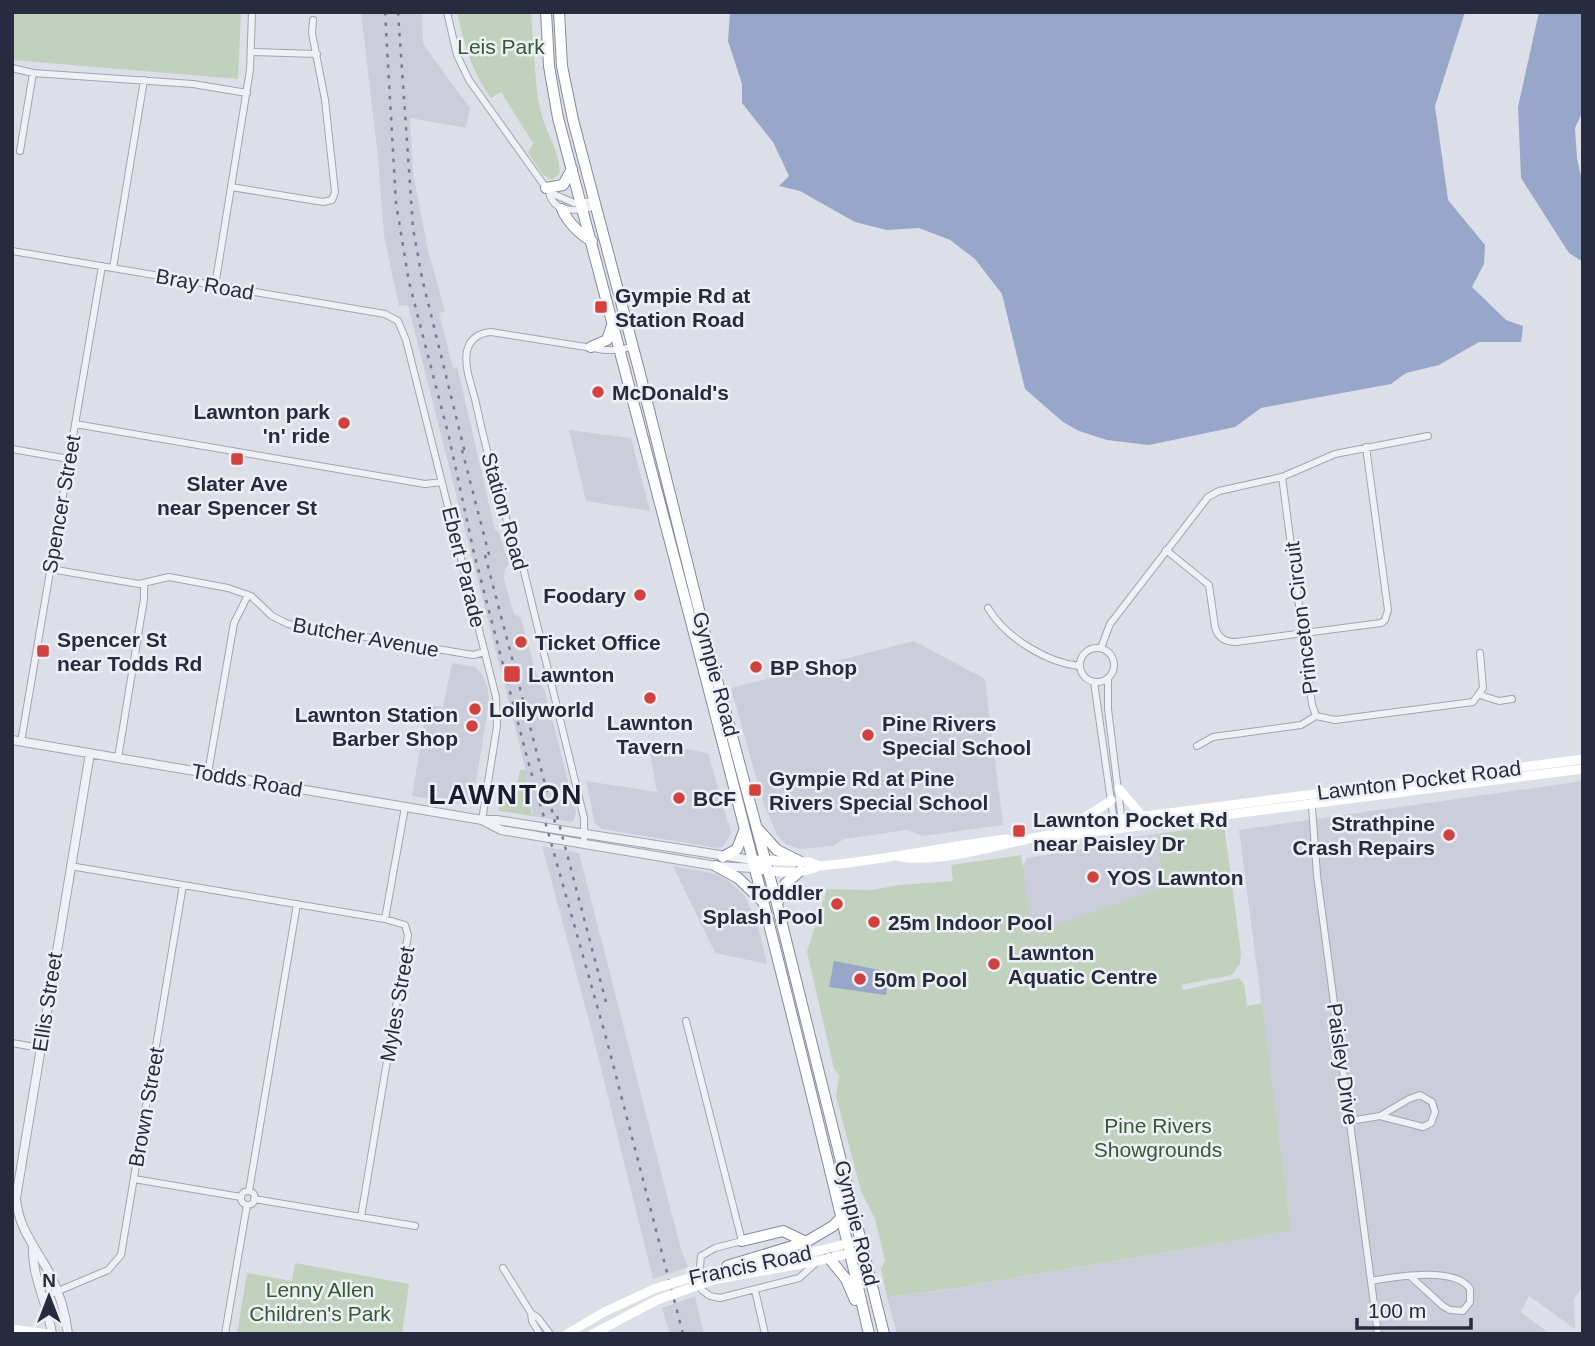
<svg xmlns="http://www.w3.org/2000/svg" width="1595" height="1346" font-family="Arial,sans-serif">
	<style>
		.built { fill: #cbceda }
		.green { fill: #c0d2be }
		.water { fill: #97a6c9 }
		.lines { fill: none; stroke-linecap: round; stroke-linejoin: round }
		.minor-casing { stroke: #a2a5b2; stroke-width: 8 }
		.tertiary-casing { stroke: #a2a5b2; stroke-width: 10 }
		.trunk-casing { stroke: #848a9f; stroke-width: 12 }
		.minor { stroke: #f0f1f6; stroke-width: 6 }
		.tertiary { stroke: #f0f1f6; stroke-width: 8 }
		.secondary { stroke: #fff; stroke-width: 9 }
		.trunk { stroke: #fff; stroke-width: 10 }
		.rail { stroke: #767c92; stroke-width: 2.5; stroke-dasharray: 3.5 7; stroke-linecap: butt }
		.secondary-bridge { stroke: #fff; stroke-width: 9 }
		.poi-dot { fill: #d2413d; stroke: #edeff5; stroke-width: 2.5 }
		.labels { text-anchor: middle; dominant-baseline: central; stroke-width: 5; stroke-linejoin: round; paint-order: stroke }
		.park-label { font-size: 21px; fill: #345b33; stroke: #edeff5 }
		.street-label { font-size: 21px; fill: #262b3f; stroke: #edeff5 }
		.poi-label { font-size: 21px; font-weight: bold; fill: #262b3f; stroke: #edeff5; text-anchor: start }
		.district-label { font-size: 28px; font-weight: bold; letter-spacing: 2px; fill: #191c2f; stroke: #edeff5 }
	</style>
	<rect width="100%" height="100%" fill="#dddfe8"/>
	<!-- built -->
	<path class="built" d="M361 12H422L423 44 470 108 466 128 410 118 413 173 428 250 445 311 439 313 453 368 457 367 461 383 495 530 498 531 509 564 505 569 504 579 514 614 521 618 539 683 544 688 576 812 574 821 571 822 532 816 533 811 525 781V767L408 305 399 306 384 236 378 158Z
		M569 430 631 438 650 511 586 501Z
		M914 641 985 679 1003 825 923 836 907 830 844 839 833 846 801 849 785 844 777 835 763 802 731 688Z
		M452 663 476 667 483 676 488 690 489 703 473 800 467 805 412 796 427 705 443 707Z
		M648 742 708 753 731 833 723 847 717 848 602 829 595 824 586 781 657 792Z
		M1583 781V1286L1574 1299 1575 1329 1529 1296 1521 1312 1550 1334H897L887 1297 953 1289 1291 1231 1239 830Z
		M1156 834 1164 886 1031 935 1022 868 1027 858 1096 847V842Z
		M542 846 579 853 680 1246 688 1267 653 1279 591 1028Z
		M673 866 716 874 727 880 744 895 757 922 767 964 715 953Z
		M695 1296 704 1334H670L662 1308Z"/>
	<!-- green -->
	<path class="green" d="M12 12H241L238 79 12 60Z
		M457 12H531C534 44 534 86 542 116 548 137 559 150 560 173L552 180 543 175 528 153 533 143 501 92 491 98C471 69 465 47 457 12Z
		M520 770H525L532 816 499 811 500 794 517 784Z
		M1224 825 1241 952 1240 964 1232 975 1181 985 1183 990 1239 978 1244 984 1247 1006 1262 1003 1291 1231 957 1288 887 1297 881 1269 885 1261 875 1219 861 1191 836 1096 839 1075 834 1069 807 952 827 889 872 890 899 885 953 881 951 865 1021 855 1032 934 1164 886 1156 834Z
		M295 1263 409 1284 402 1334H237L247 1273 292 1281Z"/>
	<!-- water -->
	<path class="water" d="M730 12H1465L1435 106 1448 200 1485 245 1484 264 1472 287 1506 320 1523 326 1521 342H1479L1439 365 1406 373 1391 384 1261 408 1235 427 1149 445 1107 440 1079 431 1063 422 1025 389 1002 294 975 259 950 240 919 228 887 230 855 222 800 191 779 186 789 176 773 142 742 103V84L728 41Z
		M1539 12H1583V111L1575 128 1577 158 1583 186V262L1569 253 1521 178 1518 107Z
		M834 961 890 972 886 995 829 987Z"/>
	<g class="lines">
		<defs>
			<path id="minor" d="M447 12 457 55 469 80 549 192C554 215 578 211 596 206
				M251 52 317 54
				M12 68 33 73 193 84 247 93
				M20 151 33 73
				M231 187 323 202 332 200 335 192 325 100 312 33 313 20
				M549 192 574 203 594 201
				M12 251 385 314 398 321 406 340 496 697 497 726 482 820
				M113 268 144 80
				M215 286 250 70 252 12
				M75 424 425 484 442 482
				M12 449 69 459
				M1282 477 1312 704 1316 716 1335 720 1473 702 1483 688 1480 653
				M1166 550 1209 585 1215 627C1218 638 1225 642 1236 642L1381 623 1385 620 1388 610 1366 447
				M50 569 139 584 169 577 228 588 251 596 272 616 288 624 473 655 485 652
				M988 608C1005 637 1047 663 1080 666
				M1080 665a17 17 0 1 1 34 0a17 17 0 1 1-34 0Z
				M1101 648 1110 624 1208 497 1219 491 1282 477 1335 454 1428 436
				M1108 678V709L1122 823
				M1094 682 1113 815 1116 823
				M1480 695 1499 701 1512 699
				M21 742 102 266
				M1197 746 1213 737 1301 725 1316 716
				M118 758 144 599V584
				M208 773 234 623 248 595
				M1311 794 1317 875 1378 1334
				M584 838V818L523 567C502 512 487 455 475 399 471 384 464 366 467 351 470 338 480 333 491 332L605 350H620L633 346
				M70 866 385 919 405 925 408 935 361 1217
				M385 919 405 807
				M686 1021 742 1241 715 1248 701 1256 699 1277 702 1290 710 1296 720 1298 799 1278 818 1261
				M12 1043 40 1048
				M1350 1121 1380 1116 1409 1099 1420 1095 1432 1102 1435 1112 1431 1123 1423 1127 1380 1116
				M134 1179 241 1197
				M249 1191 297 904
				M241 1198a7 7 0 1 1 14 0a7 7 0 1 1-14 0Z
				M254 1199 415 1226
				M503 1268 531 1313 532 1321 540 1334
				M1371 1281C1395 1277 1455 1266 1470 1289V1302L1463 1311 1450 1310 1443 1306 1410 1276
				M755 1290 765 1334
				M44 1297 108 1270 121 1255 183 885
				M531 1313 538 1318 550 1334
				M225 1334 247 1205"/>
			<path id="tertiary" d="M12 740 482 820H497L752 860
				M482 820 501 830 716 866 754 868
				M33 1248C32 1278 48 1304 52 1334
				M68 1334C65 1309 56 1283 43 1262 30 1240 18 1224 16 1198L90 753"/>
			<path id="trunk" d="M546 12 549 66 558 118C665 522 774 927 869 1334
				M559 12 562 66 573 120 639 370 709 650 777 904 884 1334
				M546 188 563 185 572 169
				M562 209C567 221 580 235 592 241
				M591 347 607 340 613 323
				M758 829 777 850 801 862
				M723 857 737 849 744 831
				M716 866 738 878 762 901
				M777 904 785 884 800 871
				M742 1241 783 1231 806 1242
				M829 1258 846 1279 855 1300
				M727 1266 806 1242 833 1226 842 1217"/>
		</defs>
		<!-- minor casing -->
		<use href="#minor" class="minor-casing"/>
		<!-- tertiary casing -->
		<use href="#tertiary" class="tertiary-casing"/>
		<!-- trunk casing -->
		<use href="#trunk" class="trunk-casing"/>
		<!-- minor -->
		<use href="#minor" class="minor"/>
		<!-- tertiary -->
		<use href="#tertiary" class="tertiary"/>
		<!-- secondary -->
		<path class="secondary" d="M1119 789 1142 816
			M1077 826C1084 814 1100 810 1111 800
			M1058 832 1115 820 1583 759
			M901 857C945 864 1005 842 1049 835L1062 836 1583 769
			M752 860 810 862 819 866
			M754 868C775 872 799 876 819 866 883 861 944 846 1007 839
			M746 1264 801 1255 861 1240
			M713 1280 818 1261 863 1250
			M12 1329 48 1334
			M567 1334 604 1312 654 1289
			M593 1334 657 1300"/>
		<!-- trunk -->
		<use href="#trunk" class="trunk"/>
		<!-- rail -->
		<path class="rail" d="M385 12 396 203 409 282 449 437 474 553 528 761 607 1041 683 1334
			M398 12 413 228 422 278 466 457
			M462 450 491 562
			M485 555 556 826
			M557 816 606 1002"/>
		<!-- secondary-bridge -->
		<path class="secondary-bridge" d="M654 1289 711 1271
			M657 1300 713 1280"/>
	</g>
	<!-- markers -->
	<g class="poi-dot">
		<rect x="594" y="300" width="14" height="14" rx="3.5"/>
		<circle cx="598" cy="392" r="7"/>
		<circle cx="344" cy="423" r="7"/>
		<rect x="230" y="452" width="14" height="14" rx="3.5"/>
		<circle cx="640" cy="595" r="7"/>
		<circle cx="521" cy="642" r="7"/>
		<rect x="36" y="644" width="14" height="14" rx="3.5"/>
		<circle cx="756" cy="667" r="7"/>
		<rect x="503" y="665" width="18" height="18" rx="3.5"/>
		<circle cx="650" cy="698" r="7"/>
		<circle cx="475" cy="709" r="7"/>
		<circle cx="472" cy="726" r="7"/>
		<circle cx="868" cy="735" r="7"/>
		<rect x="748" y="783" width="14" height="14" rx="3.5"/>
		<circle cx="679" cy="798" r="7"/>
		<rect x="1012" y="824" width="14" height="14" rx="3.5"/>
		<circle cx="1449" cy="835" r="7"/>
		<circle cx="1093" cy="877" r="7"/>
		<circle cx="837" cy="904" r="7"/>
		<circle cx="874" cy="922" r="7"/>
		<circle cx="994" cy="964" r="7"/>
		<circle cx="860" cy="979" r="7"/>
	</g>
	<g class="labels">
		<!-- park labels -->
		<g class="park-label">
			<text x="501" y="46">Leis Park</text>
			<text x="1158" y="1125">Pine Rivers<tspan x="1158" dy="24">Showgrounds</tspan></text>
			<text x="320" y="1289">Lenny Allen<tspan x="320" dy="24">Children's Park</tspan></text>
		</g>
		<!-- street labels -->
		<g class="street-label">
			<text transform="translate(205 284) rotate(10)">Bray Road</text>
			<text transform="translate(61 504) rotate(-80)">Spencer Street</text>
			<text transform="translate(505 511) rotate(74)">Station Road</text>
			<text transform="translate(464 567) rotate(76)">Ebert Parade</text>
			<text transform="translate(1301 618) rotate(-97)">Princeton Circuit</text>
			<text transform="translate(366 637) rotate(10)">Butcher Avenue</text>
			<text transform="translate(716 674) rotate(75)">Gympie Road</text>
			<text transform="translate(247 780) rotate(10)">Todds Road</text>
			<text transform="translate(1419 780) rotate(-7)">Lawnton Pocket Road</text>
			<text transform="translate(47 1002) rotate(-81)">Ellis Street</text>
			<text transform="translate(397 1004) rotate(-80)">Myles Street</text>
			<text transform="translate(1343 1064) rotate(82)">Paisley Drive</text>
			<text transform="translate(146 1107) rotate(-80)">Brown Street</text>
			<text transform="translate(857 1223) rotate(76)">Gympie Road</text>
			<text transform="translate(750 1265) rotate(-12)">Francis Road</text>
		</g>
		<!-- poi labels -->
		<g class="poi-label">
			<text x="615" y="295">Gympie Rd at<tspan x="615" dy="24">Station Road</tspan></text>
			<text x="612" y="392">McDonald's</text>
			<text x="330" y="411" text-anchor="end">Lawnton park<tspan x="330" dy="24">'n' ride</tspan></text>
			<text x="237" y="483" text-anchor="middle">Slater Ave<tspan x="237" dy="24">near Spencer St</tspan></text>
			<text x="626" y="595" text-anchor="end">Foodary</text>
			<text x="57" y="639">Spencer St<tspan x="57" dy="24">near Todds Rd</tspan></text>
			<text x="535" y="642">Ticket Office</text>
			<text x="770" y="667">BP Shop</text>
			<text x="528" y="674">Lawnton</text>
			<text x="489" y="709">Lollyworld</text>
			<text x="458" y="714" text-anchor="end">Lawnton Station<tspan x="458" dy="24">Barber Shop</tspan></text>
			<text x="650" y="722" text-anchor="middle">Lawnton<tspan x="650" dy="24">Tavern</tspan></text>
			<text x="882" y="723">Pine Rivers<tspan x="882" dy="24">Special School</tspan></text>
			<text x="769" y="778">Gympie Rd at Pine<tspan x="769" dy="24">Rivers Special School</tspan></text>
			<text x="693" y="798">BCF</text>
			<text x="1033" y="819">Lawnton Pocket Rd<tspan x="1033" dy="24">near Paisley Dr</tspan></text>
			<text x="1435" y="823" text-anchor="end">Strathpine<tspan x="1435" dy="24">Crash Repairs</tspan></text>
			<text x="1107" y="877">YOS Lawnton</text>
			<text x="823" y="892" text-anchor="end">Toddler<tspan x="823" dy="24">Splash Pool</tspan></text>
			<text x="888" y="922">25m Indoor Pool</text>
			<text x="1008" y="952">Lawnton<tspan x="1008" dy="24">Aquatic Centre</tspan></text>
			<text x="874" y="979">50m Pool</text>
		</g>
		<!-- district labels -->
		<g class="district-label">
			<text x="506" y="794">LAWNTON</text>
		</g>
	</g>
	<!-- border -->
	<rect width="1595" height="1346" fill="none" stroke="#262b3f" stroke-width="28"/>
	<!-- north arrow -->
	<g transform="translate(49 1297)" stroke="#edeff5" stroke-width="5" paint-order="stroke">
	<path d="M0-5L12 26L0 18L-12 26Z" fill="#262b3f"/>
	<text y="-10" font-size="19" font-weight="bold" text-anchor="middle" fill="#262b3f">N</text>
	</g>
	<!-- scale -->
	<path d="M1357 1318v10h114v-10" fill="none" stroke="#262b3f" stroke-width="3.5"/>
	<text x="1368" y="1318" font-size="21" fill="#262b3f" stroke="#edeff5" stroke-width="5" paint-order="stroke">100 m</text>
</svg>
